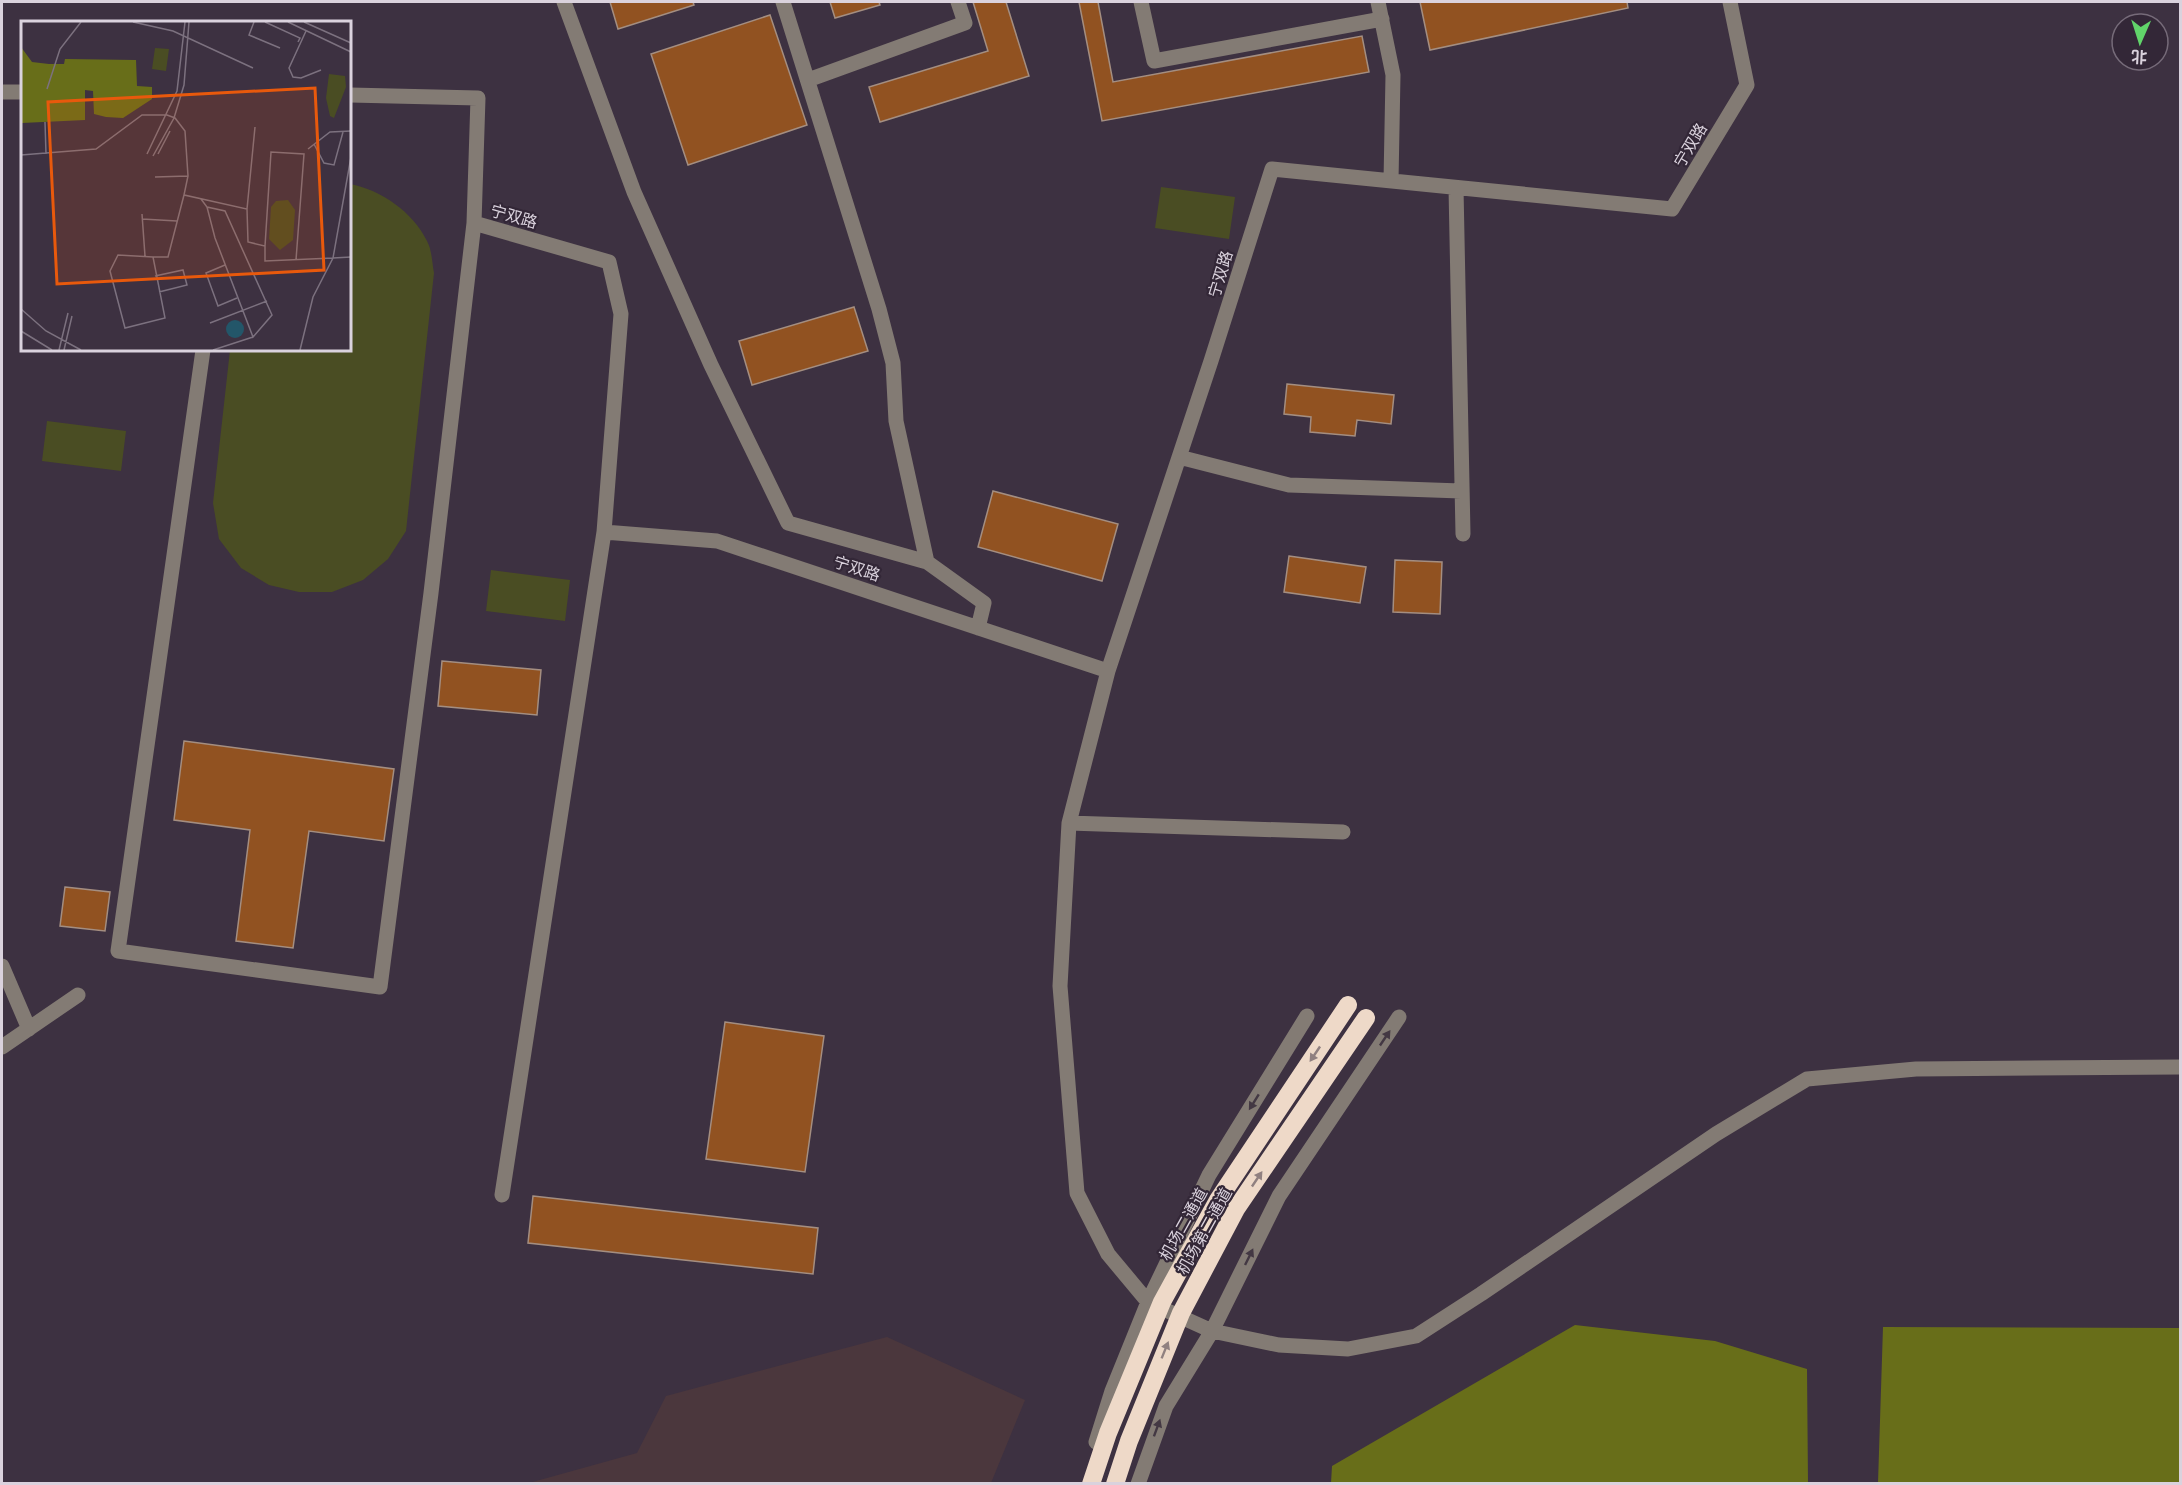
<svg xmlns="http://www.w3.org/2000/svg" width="2182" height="1485" font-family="'PT Sans Narrow','Noto Sans SC',sans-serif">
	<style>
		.commercial { fill: #4b373d }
		.green { fill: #4a4d23 }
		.forest { fill: #686e19 }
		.building { fill: #915221; stroke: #a48e81; stroke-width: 1.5 }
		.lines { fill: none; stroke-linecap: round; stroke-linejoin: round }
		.minor { stroke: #837b74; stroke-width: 15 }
		.highway-bridge { stroke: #eed9c8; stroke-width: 18 }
		.oneway { fill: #433843 }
		.oneway2 { fill: #908080 }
		.labels { text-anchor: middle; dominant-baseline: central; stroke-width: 4.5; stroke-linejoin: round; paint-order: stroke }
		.street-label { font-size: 16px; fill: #dad2dd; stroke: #332737 }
		.inset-road { fill: none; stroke: #7c717f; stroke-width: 1.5 }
		.view { fill: #e8590c; fill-opacity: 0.15; stroke: #e8590c; stroke-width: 3 }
		.inset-edge { fill: none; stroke: #dad2dd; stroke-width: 3 }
	</style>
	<rect width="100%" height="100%" fill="#3d3141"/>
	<!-- commercial -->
	<path class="commercial" d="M887 1337 1025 1400 991 1483H529L637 1453 666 1396Z"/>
	<!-- green -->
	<path class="green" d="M350 184C381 190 413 212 427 241 432 250 432 263 434 273L406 531 388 559 363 580 332 592H299L269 585 241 568 219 539 213 503 230 350H350Z
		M1161 187 1235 197 1229 239 1155 228Z
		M47 421 126 431 121 471 42 461Z
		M491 570 570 580 565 621 486 611Z"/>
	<!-- forest -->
	<path class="forest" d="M1575 1325 1715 1341 1807 1369 1808 1483H1331L1332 1466Z
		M1883 1327 2180 1328V1483H1878Z"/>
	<!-- building -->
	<path class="building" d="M610 2H693L694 5 618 29Z
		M830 2H879L880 5 835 18Z
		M973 2H1006L1029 76 880 122 869 87 988 51Z
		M1079 2H1098L1113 82 1362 36 1369 72 1102 121Z
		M1420 2H1627L1628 8 1430 50Z
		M770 15 807 125 688 165 651 54Z
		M854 307 868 351 752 385 739 341Z
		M1287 384 1394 395 1391 424 1357 420 1355 436 1310 432 1311 417 1284 414Z
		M993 491 1118 524 1102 581 978 547Z
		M1289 556 1366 567 1360 603 1284 592Z
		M1395 560 1442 562 1440 614 1393 612Z
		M442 661 541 670 537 715 438 706Z
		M184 741 394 769 384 841 309 831 293 948 236 941 250 830 174 820Z
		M65 887 110 892 105 931 60 926Z
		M725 1022 824 1036 805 1172 706 1159Z
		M533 1196 818 1228 813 1274 528 1243Z"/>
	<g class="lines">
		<!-- minor -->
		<path class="minor" d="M564 2 634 192 711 365 788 523 927 562 984 603 978 628
			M783 2 879 309 893 363 896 421 927 562
			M1141 2 1154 61 1382 19
			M1378 2 1393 75 1391 181
			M808 80 965 23 958 2
			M2 92H22
			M350 95 478 98 474 223 609 262 621 314 604 532 717 541 1108 671 1211 361 1272 169 1672 209 1747 85 1730 2
			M1456 188 1463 534
			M203 350 118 951 380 987 431 593 474 223
			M1179 457 1289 485 1461 491
			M1108 671 1069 823 1060 986 1077 1193 1108 1254 1148 1302 1212 1331 1279 1345 1348 1349 1416 1336 1481 1294 1716 1134 1807 1079 1916 1069 2180 1067
			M1069 823 1343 832
			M2 966 29 1029
			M2 1047 78 995
			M502 1195 604 532
			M1096 1442 1112 1391 1148 1302 1209 1175 1307 1016
			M1138 1484 1166 1406 1212 1331 1279 1196 1399 1017"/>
		<!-- highway-bridge -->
		<path class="highway-bridge" d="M1091 1484 1108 1433 1162 1302 1218 1200 1348 1005
			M1115 1484 1129 1441 1181 1313 1236 1209 1366 1018"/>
	</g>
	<!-- one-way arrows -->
	<defs><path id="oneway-solid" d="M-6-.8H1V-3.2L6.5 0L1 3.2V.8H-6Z" transform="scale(1.5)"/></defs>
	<g class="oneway">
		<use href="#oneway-solid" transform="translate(1385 1038) rotate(-56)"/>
		<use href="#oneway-solid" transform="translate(1254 1102) rotate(122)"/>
		<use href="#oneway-solid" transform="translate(1249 1257) rotate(-64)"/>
		<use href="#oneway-solid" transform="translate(1157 1428) rotate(-70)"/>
	</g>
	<g class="oneway2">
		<use href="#oneway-solid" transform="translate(1315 1054) rotate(124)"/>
		<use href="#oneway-solid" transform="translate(1257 1179) rotate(-56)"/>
		<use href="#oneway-solid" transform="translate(1165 1350) rotate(-68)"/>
	</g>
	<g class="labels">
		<!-- street labels -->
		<g class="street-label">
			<text transform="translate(1690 145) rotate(-59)">宁双路</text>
			<text transform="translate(514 216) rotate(16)">宁双路</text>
			<text transform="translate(1220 274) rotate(-73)">宁双路</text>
			<text transform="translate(857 568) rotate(18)">宁双路</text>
			<text transform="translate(1183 1224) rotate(-61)">机场二通道</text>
			<text transform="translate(1204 1231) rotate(-61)">机场第二通道</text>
		</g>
	</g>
	<!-- overview -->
	<g transform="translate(21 21)">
		<rect width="330" height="330" fill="#3d3141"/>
		<path d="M134 27 148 28 145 50 131 48ZM308 53 324 55 325 66 313 97 309 95 305 77ZM267 179 274 189 272 219 259 229 248 218 250 186 255 180Z" fill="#4a4d23"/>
		<path d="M0 26 11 41 28 43H43L44 38 115 39 116 65 131 66V78L102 97 85 96 73 93 72 70 64 69V99L1 102Z" fill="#686e19"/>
		<path d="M205 308a9 9 0 1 1 18 0a9 9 0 1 1-18 0Z" fill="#235669"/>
		<path class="inset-road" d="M112 1 152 10 232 47M233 1 228 14 259 27M244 1 279 17 277 21M267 1 330 31M283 1 330 22M285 10 268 47 272 56 280 57 300 49M26 68 39 28 60 1M24 101 25 133M293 123 303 142 313 144 322 111M287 128 309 111 330 110M126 133 156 70 164 1M137 133 149 110M0 134 75 128 121 94H146L154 97 164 110 167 155 163 174M132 135 153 97 163 64 168 1M134 156 167 155M180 178 186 186 194 217 232 316 251 294 204 190 186 186M226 188 234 106M121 193 124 235M121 198 156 200M244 225 250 131 283 133 275 239M132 236 97 234 89 250 104 307 144 297 132 236H147L163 174 226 188 227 221 244 225V240L312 237M312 237 330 236M204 244 185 252 197 285 216 277M134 255 162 249 166 264 138 271M0 288 25 310 60 329M189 302 246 280M0 310 31 329M38 329 47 292M43 329 51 295M192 329 232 316M279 329 292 276 312 237 330 136"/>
		<path class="view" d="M294 67 303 249 36 263 27 81Z"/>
		<rect width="330" height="330" class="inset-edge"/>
	</g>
	<!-- border -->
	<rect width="2182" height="1485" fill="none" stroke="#dad2dd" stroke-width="6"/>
	<!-- north arrow -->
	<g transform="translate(2140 42) rotate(183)"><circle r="28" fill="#332737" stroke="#766b79" stroke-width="1.5"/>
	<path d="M0-4.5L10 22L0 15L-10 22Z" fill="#61d46a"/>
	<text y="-9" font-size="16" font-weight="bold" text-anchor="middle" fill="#dad2dd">北</text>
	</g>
</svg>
